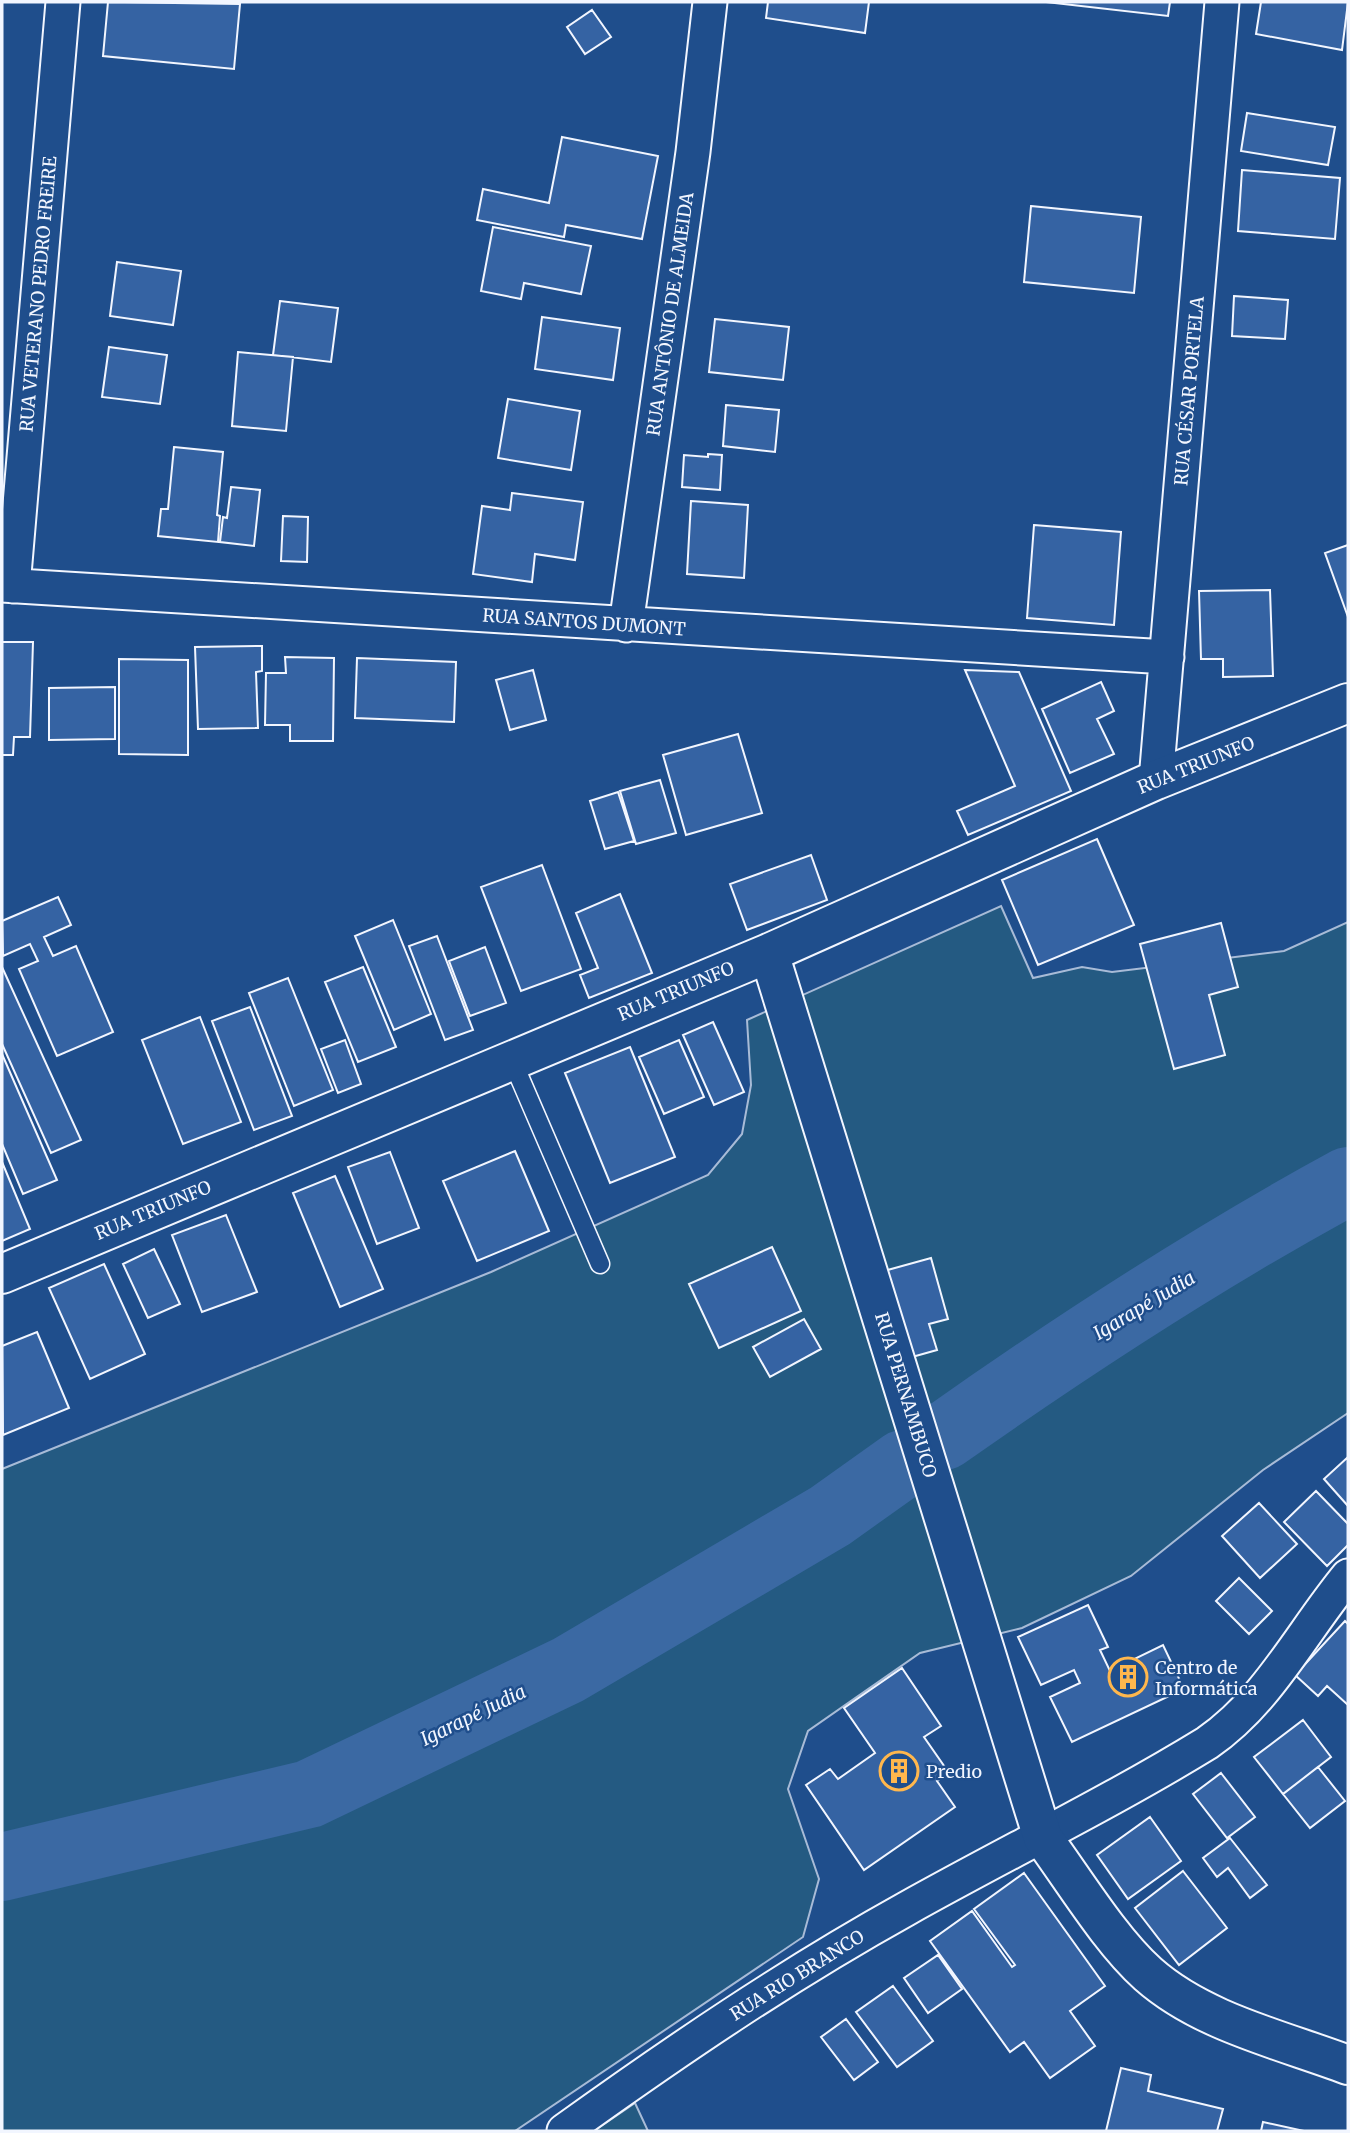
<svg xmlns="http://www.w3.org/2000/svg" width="1350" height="2133" font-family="Merriweather,serif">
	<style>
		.green { fill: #245a82; stroke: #a8bbd7; stroke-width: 2 }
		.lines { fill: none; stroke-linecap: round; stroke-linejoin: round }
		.river { stroke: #3b69a3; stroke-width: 68 }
		.building { fill: #3563a3; stroke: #f2f6ff; stroke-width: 2 }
		.service-casing { stroke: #f2f6ff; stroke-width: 21 }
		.minor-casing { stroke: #f2f6ff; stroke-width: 37 }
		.tertiary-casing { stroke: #f2f6ff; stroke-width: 42 }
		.service { stroke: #1f4e8c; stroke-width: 18 }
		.minor { stroke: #1f4e8c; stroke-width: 33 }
		.tertiary { stroke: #1f4e8c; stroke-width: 38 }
		.labels { text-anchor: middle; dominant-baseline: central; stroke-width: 5; stroke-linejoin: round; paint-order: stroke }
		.street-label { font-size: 18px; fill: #f2f6ff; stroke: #1f4e8c }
		.poi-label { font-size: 18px; fill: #f2f6ff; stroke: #1f4e8c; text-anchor: start }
		.water-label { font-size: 19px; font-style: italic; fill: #f2f6ff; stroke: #1f4e8c }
	</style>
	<rect width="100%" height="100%" fill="#1f4e8c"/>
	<!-- green -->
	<path class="green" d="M1001 906 1033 978 1082 967 1112 972 1284 951 1348 922V1413L1263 1470 1131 1576 1022 1628 920 1653 808 1731 788 1789 819 1879 803 1937 515 2131H2V1469L491 1272 708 1175 742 1134 751 1085 747 1020Z
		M635 2103 648 2131H594Z"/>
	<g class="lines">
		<!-- river -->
		<path class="river" d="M944 1436C1073 1345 1208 1257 1348 1181
			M2 1867 309 1794 568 1670 830 1516 903 1464"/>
	</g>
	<!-- building -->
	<path class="building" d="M108 2 240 4 234 69 103 56Z
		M768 2H869L865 33 766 18Z
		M1046 2H1170L1168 16Z
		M1261 2H1348L1342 50 1256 34Z
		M592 10 611 37 585 54 567 27Z
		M1247 113 1335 127 1328 165 1241 151Z
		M562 137 658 156 642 239 566 225 564 237 477 220 483 189 549 203Z
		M1242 170 1340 178 1335 239 1238 231Z
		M1031 206 1141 217 1134 293 1024 282Z
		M493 227 591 246 581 294 524 283 521 299 481 291Z
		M117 262 181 271 173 325 110 316Z
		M1234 296 1288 300 1285 339 1232 336Z
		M280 301 338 308 331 362 273 355Z
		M542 317 620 328 613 380 535 369Z
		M715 319 789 327 783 380 709 372Z
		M109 347 167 355 160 404 102 397Z
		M238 352 293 357 286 431 232 426Z
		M508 399 580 411 571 470 498 458Z
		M726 405 779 410 775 452 723 446Z
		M174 447 223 452 217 515 220 516 218 542 158 536 161 509H168Z
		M708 454 722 455 720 490 682 487 684 455 708 457Z
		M231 487 260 490 254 546 220 542 223 517 227 518Z
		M512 493 583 502 575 560 535 554 532 582 473 574 482 506 510 510Z
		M691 501 748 505 744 578 687 574Z
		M283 516 308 517 307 562 281 561Z
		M1034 525 1121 532 1114 625 1027 618Z
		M1348 545V617L1325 553Z
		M1270 590 1273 676 1223 677V659H1201L1199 591Z
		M2 642H33L30 737H14L13 755H2Z
		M262 646V671L256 672 258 728 198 729 195 647Z
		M285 657 334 658 333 741H290V725H265L266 673H286Z
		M357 658 456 662 454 722 355 718Z
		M119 659 188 660V755L119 754Z
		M533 670 546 720 510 730 496 680Z
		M965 670 1019 672 1071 791 968 835 957 811 1015 786Z
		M1101 682 1114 711 1097 719 1114 754 1070 773 1042 709Z
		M115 687V739L49 740V688Z
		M738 734 762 813 686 835 663 755Z
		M660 780 676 833 636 844 620 791Z
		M618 792 634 841 605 849 590 801Z
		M1097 839 1134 925 1038 965 1002 880Z
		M811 855 827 900 747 930 730 884Z
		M542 865 581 969 521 991 481 887Z
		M620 894 652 973 589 998 580 975 598 968 576 913Z
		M58 897 71 925 44 937 53 956 76 946 113 1032 57 1056 19 969 38 961 30 944 3 956 2 921Z
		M393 920 431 1014 394 1030 355 936Z
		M1221 923 1238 987 1209 995 1225 1055 1174 1069 1140 944Z
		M437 936 473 1030 445 1040 409 946Z
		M485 947 506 1003 470 1016 449 961Z
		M2 967 81 1140 51 1153 2 1044Z
		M363 967 396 1047 358 1062 325 982Z
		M288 978 333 1090 294 1106 249 993Z
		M250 1007 292 1116 254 1130 212 1021Z
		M200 1017 241 1122 183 1144 142 1040Z
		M713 1022 744 1092 714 1105 683 1035Z
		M345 1040 361 1084 338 1093 321 1049Z
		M679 1040 704 1097 664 1114 639 1057Z
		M630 1047 675 1157 610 1183 565 1073Z
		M2 1054 57 1180 23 1194 2 1144Z
		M515 1151 549 1231 477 1261 443 1181Z
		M390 1152 419 1228 377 1244 348 1167Z
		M2 1162 30 1229 2 1241Z
		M335 1176 383 1289 340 1307 293 1193Z
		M226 1215 257 1292 202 1312 172 1235Z
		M772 1247 801 1311 719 1348 689 1284Z
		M154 1249 180 1304 148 1318 123 1264Z
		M931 1258 948 1319 929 1324 937 1350 905 1359 884 1271Z
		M104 1264 145 1354 90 1379 49 1288Z
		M804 1319 821 1349 770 1377 753 1347Z
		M37 1332 69 1408 3 1435 2 1346Z
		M1348 1457V1506L1324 1479Z
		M1316 1491 1348 1524V1545L1327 1566 1284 1522Z
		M1259 1503 1297 1544 1260 1578 1222 1536Z
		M1239 1578 1272 1611 1249 1634 1216 1601Z
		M1088 1605 1108 1647 1100 1650 1110 1671 1163 1645 1184 1689 1072 1742 1050 1697 1080 1683 1074 1670 1041 1685 1018 1637Z
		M1345 1621 1348 1624V1705L1327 1686 1318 1696 1295 1675Z
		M902 1668 941 1726 924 1737 949 1773 937 1781 955 1807 864 1870 806 1785 830 1769 838 1779 875 1753 844 1708Z
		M1303 1720 1331 1757 1283 1794 1254 1757Z
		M1318 1767 1345 1801 1310 1828 1283 1794Z
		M1221 1773 1255 1817 1227 1838 1193 1794Z
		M1150 1817 1181 1861 1128 1899 1097 1855Z
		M1230 1838 1267 1885 1250 1898 1228 1868 1217 1877 1203 1858Z
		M1183 1871 1227 1928 1179 1965 1135 1908Z
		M1024 1873 1105 1986 1070 2011 1095 2046 1050 2078 1024 2042 1010 2052 930 1941 972 1911 1012 1967 1015 1965 974 1909Z
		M938 1955 962 1989 928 2013 904 1978Z
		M893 1986 933 2041 897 2067 856 2012Z
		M846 2019 878 2062 854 2080 821 2037Z
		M1121 2068 1151 2075 1148 2091 1223 2109 1217 2131H1106Z
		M1263 2122 1304 2131H1261Z"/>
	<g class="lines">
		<defs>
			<path id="service" d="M512 1060 600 1264"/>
			<path id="minor" d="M2 585 1167 657
				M13 586 63 2
				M626 625 693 152 710 2
				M1156 780 1222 2
				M564 2131C674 2052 787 1975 906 1909 1006 1853 1109 1803 1207 1743 1269 1700 1301 1633 1348 1576"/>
			<path id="tertiary" d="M769 953 1043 1838C1074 1880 1110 1940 1148 1974 1202 2022 1282 2040 1348 2065
				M2 1274 769 953 1156 780 1348 703"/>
		</defs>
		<!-- service casing -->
		<use href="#service" class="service-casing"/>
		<!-- minor casing -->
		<use href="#minor" class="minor-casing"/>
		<!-- tertiary casing -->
		<use href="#tertiary" class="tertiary-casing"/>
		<!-- service -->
		<use href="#service" class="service"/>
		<!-- minor -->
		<use href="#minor" class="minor"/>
		<!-- tertiary -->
		<use href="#tertiary" class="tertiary"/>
	</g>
	<!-- icons -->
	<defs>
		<symbol id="building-ring" viewBox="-11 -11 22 22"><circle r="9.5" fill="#1f4e8c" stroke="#ffb74d" stroke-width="1.5"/><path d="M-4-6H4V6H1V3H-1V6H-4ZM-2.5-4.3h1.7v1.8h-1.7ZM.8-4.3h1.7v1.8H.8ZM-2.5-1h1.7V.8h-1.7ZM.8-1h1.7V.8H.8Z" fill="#ffb74d"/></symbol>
	</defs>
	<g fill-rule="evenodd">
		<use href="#building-ring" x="1106" y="1655" width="44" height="44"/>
		<use href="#building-ring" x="877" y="1749" width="44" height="44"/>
	</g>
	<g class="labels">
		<!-- street labels -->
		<g class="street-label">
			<text transform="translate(38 294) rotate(-85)">RUA VETERANO PEDRO FREIRE</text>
			<text transform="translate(670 314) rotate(-82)">RUA ANTÔNIO DE ALMEIDA</text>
			<text transform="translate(1189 391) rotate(-85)">RUA CÉSAR PORTELA</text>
			<text transform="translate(584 622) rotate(4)">RUA SANTOS DUMONT</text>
			<text transform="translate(1196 765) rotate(-22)">RUA TRIUNFO</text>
			<text transform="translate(676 991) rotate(-23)">RUA TRIUNFO</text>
			<text transform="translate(153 1210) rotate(-23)">RUA TRIUNFO</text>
			<text transform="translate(906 1395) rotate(73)">RUA PERNAMBUCO</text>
			<text transform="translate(797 1975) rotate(-32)">RUA RIO BRANCO</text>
		</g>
		<!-- poi labels -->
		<g class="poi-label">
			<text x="1155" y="1667">Centro de<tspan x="1155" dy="21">Informática</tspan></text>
			<text x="926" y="1771">Predio</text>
		</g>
		<!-- water labels -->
		<g class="water-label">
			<text transform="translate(1144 1305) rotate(-31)">Igarapé Judia</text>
			<text transform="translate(473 1715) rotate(-26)">Igarapé Judia</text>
		</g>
	</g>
	<!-- border -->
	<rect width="1350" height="2133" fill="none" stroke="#f2f6ff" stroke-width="7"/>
</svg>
